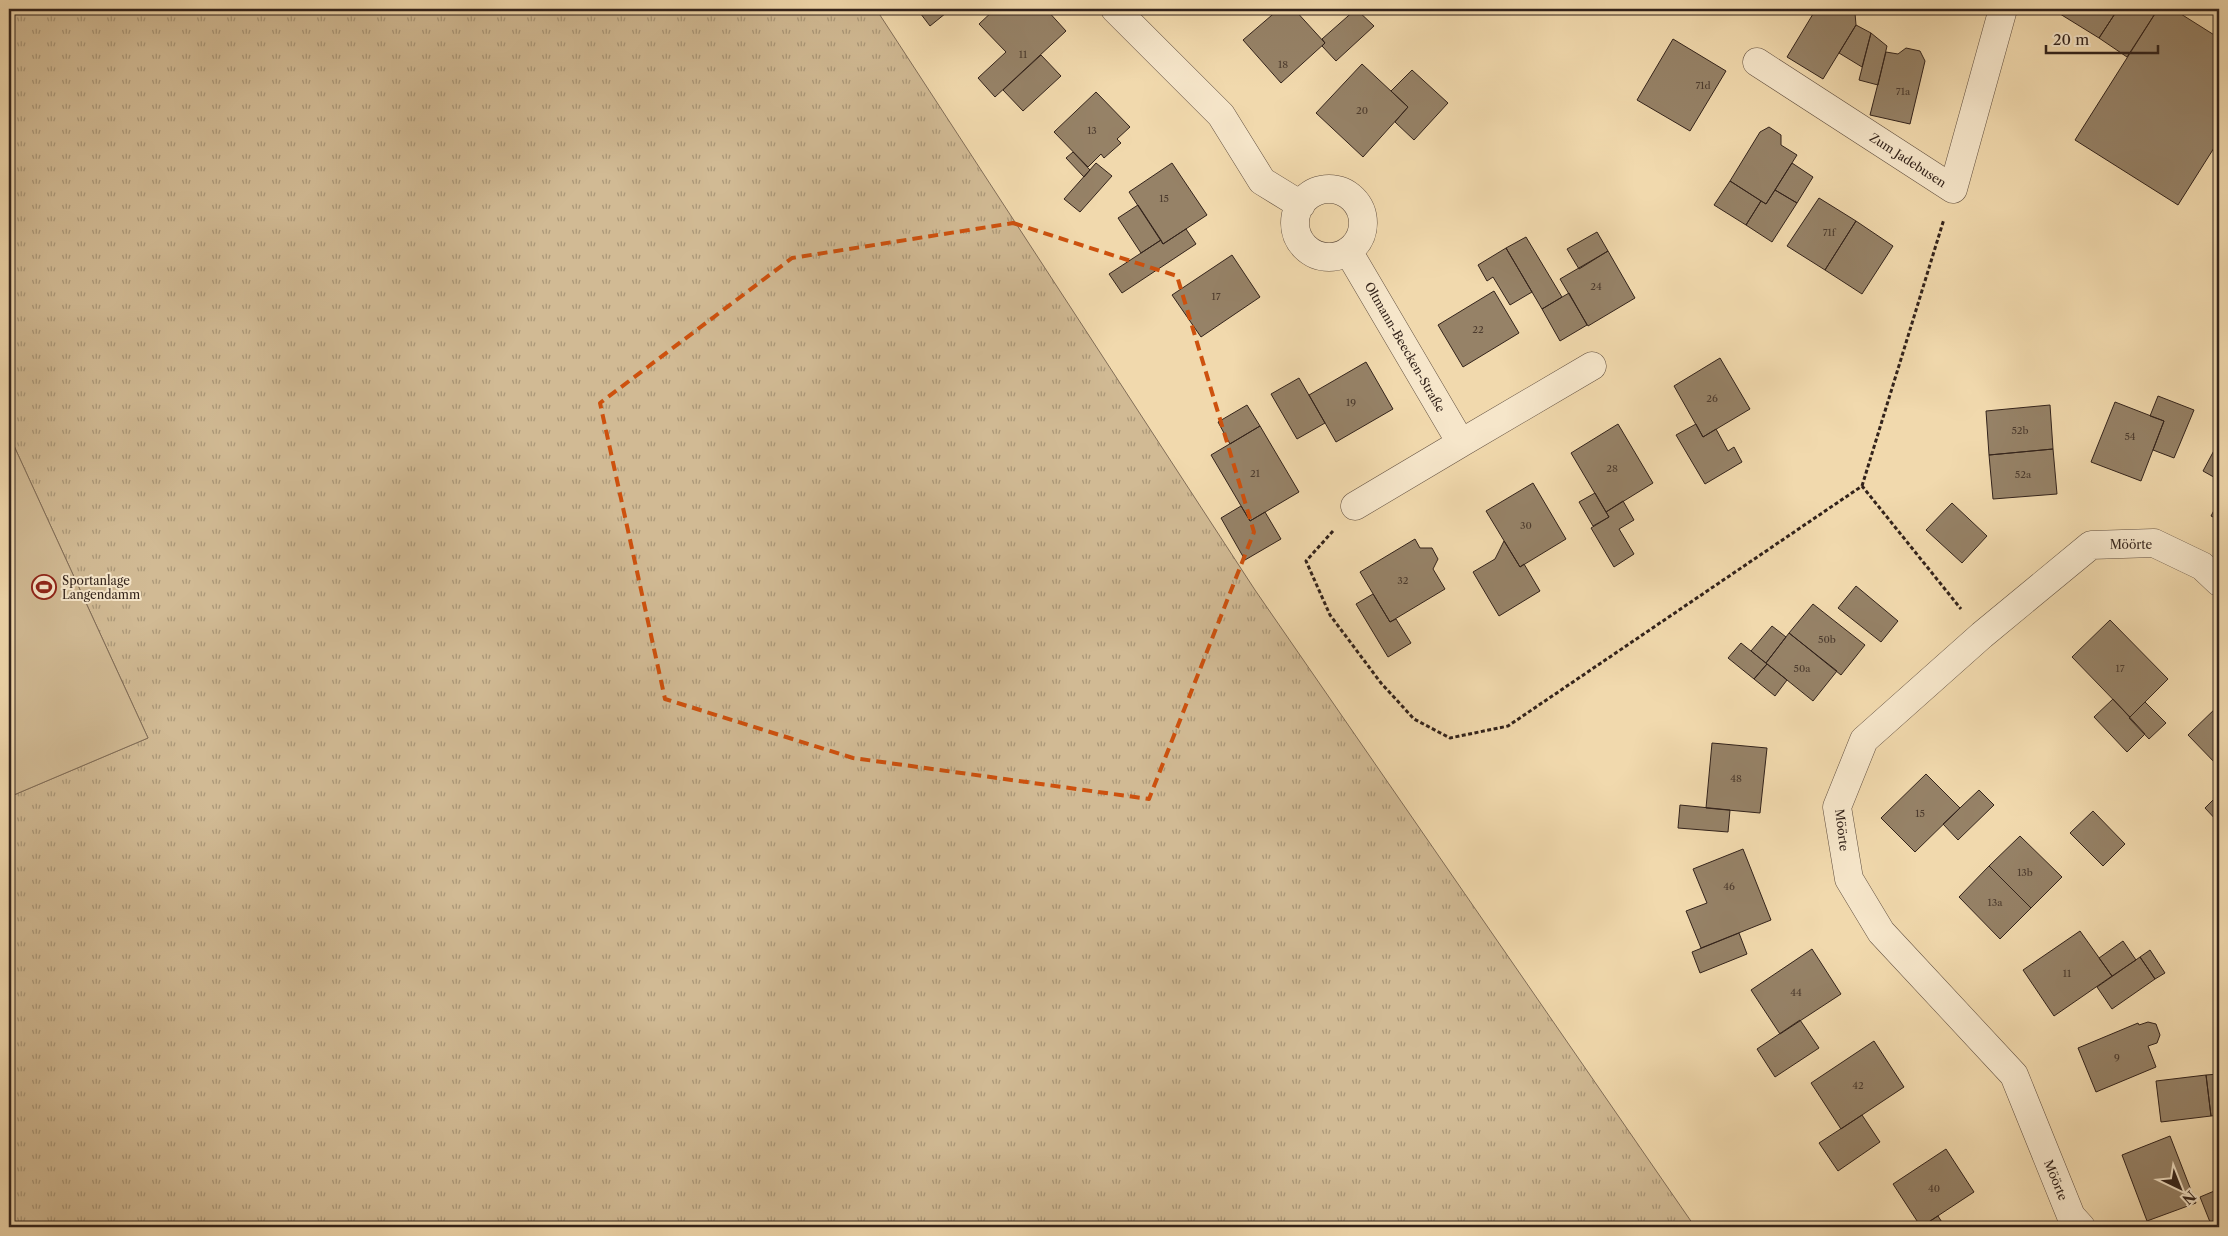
<svg xmlns="http://www.w3.org/2000/svg" width="2228" height="1236" font-family="'Libre Caslon Text',serif">
	<style>
		.grass { fill: url(#grass-tufts); stroke: #826e58 }
		.park { fill: #d1ba94; stroke: #826e58 }
		.building { fill: #968267; stroke: #33231b }
		.lines { fill: none; stroke-linecap: round; stroke-linejoin: round }
		.minor-casing { stroke: #625040; stroke-width: 29 }
		.path { stroke: #33231b; stroke-width: 3; stroke-dasharray: 4 2.5; stroke-linecap: butt }
		.minor { stroke: #f6e6ca; stroke-width: 28 }
		.marked { fill: none; stroke: #cd510e; stroke-width: 4; stroke-dasharray: 10 6; stroke-linejoin: round }
		.labels { text-anchor: middle; dominant-baseline: central; stroke-width: 4; stroke-linejoin: round; paint-order: stroke }
		.number-label { font-size: 10px; fill: #4c3b2e }
		.street-label { font-size: 12px; fill: #33231b; stroke: #f6e6ca }
		.poi-label { font-size: 12px; fill: #33231b; stroke: #f6e6ca; text-anchor: start }
	</style>
	<defs>
		<pattern id="grass-tufts" width="24" height="20" patternUnits="userSpaceOnUse" patternTransform="scale(1.25)"><rect width="24" height="20" fill="#d1ba94"/><path d="M3 7l-1-3M5 7V3M7 7l1-3M15 17l-1-3M17 17v-4M19 17l1-3" fill="none" stroke="#aa9778"/></pattern>
	</defs>
	<rect width="100%" height="100%" fill="#f1d9ad"/>
	<filter id="stains"><feTurbulence type="fractalNoise" baseFrequency=".004" numOctaves="4"/><feColorMatrix values="0 0 0 0 .2 0 0 0 0 .09 0 0 0 0 .02 0 0 0 .5 -.17"/></filter>
	<radialGradient id="worn" r=".72"><stop offset=".6" stop-color="#630" stop-opacity="0"/><stop offset="1" stop-color="#630" stop-opacity=".3"/></radialGradient>
	<!-- grass -->
	<path class="grass" d="M9 9H876L1255 590 1695 1227H9V797L148 738 9 435Z"/>
	<!-- park -->
	<path class="park" d="M9 435 148 738 9 797Z"/>
	<!-- building -->
	<path class="building" d="M917 9H951L930 26Z
		M995 9H1046L1066 31 995 97 978 78 1006 52 979 24Z
		M1279 9H1294L1325 43 1281 83 1243 40Z
		M1356 9 1374 26 1336 61 1322 46 1325 43 1322 39Z
		M1816 9H1848L1855 13 1856 25 1823 79 1787 57Z
		M2052 9H2118L2099 38Z
		M2118 9H2158L2127 57 2099 38Z
		M2158 9H2173L2219 38V140L2178 205 2075 140Z
		M1856 25 1871 33 1862 67 1839 53Z
		M1871 33 1887 46 1878 85 1859 80Z
		M1673 39 1726 71 1690 131 1637 100Z
		M1906 48 1920 51 1925 61 1910 124 1870 115 1886 52 1898 54Z
		M1041 55 1061 76 1023 111 1003 90Z
		M1362 64 1408 107 1363 157 1316 113Z
		M1412 70 1448 103 1414 140 1395 122 1408 107 1391 91Z
		M1096 92 1130 127 1117 139 1121 143 1104 158 1101 154 1088 167 1054 132Z
		M1769 127 1781 135V145L1797 155 1766 204 1730 181 1760 132Z
		M1073 152 1090 170 1084 177 1066 158Z
		M1096 163 1112 176 1080 212 1064 199Z
		M1172 163 1207 215 1163 244 1129 192Z
		M1792 163 1813 177 1797 203 1775 190Z
		M1730 181 1761 201 1746 225 1714 205Z
		M1775 190 1797 203 1772 242 1746 225 1761 201 1766 204Z
		M1819 198 1856 221 1825 270 1787 246Z
		M1138 205 1161 240 1141 253 1118 218Z
		M1856 221 1893 246 1862 294 1825 270Z
		M1186 229 1196 244 1122 293 1109 274 1161 240 1163 244Z
		M1597 232 1608 251 1579 269 1567 249Z
		M1526 237 1562 297 1542 309 1506 248Z
		M1506 248 1532 292 1510 305 1493 277 1487 281 1478 265Z
		M1608 251 1635 298 1588 326 1560 279Z
		M1232 255 1260 297 1201 337 1172 295Z
		M1494 291 1519 333 1463 367 1438 325Z
		M1569 293 1587 325 1560 341 1542 309Z
		M1720 358 1750 409 1703 437 1674 386Z
		M1366 362 1393 409 1336 442 1309 395Z
		M1299 378 1325 423 1297 439 1271 394Z
		M2158 396 2194 410 2174 458 2153 450 2164 421 2150 416Z
		M2115 402 2164 421 2141 481 2091 462Z
		M1247 405 1260 426 1230 444 1218 422Z
		M2050 405 2053 449 1989 455 1986 411Z
		M1618 424 1653 483 1606 512 1571 453Z
		M1696 424 1703 437 1716 429 1728 451 1734 447 1742 462 1705 484 1676 435Z
		M1260 426 1299 492 1250 521 1211 455Z
		M2218 443 2219 444V480L2203 471Z
		M2053 449 2057 494 1993 499 1989 455Z
		M1533 483 1566 539 1520 567 1486 511Z
		M1595 493 1609 517 1593 526 1579 502Z
		M1623 501 1634 520 1619 529 1634 554 1614 567 1591 528 1609 517 1606 512Z
		M2219 501V520L2211 516Z
		M1952 503 1987 536 1962 563 1926 530Z
		M1241 506 1250 521 1265 512 1281 539 1245 560 1221 518Z
		M1415 539 1420 548H1432L1438 559 1433 569 1445 589 1390 622 1360 572Z
		M1504 541 1520 567 1524 564 1540 591 1499 616 1473 572 1495 559Z
		M1856 586 1898 621 1881 642 1838 608Z
		M1373 594 1390 622 1396 619 1411 643 1388 657 1356 604Z
		M1813 604 1865 645 1841 675 1789 633Z
		M2110 620 2168 679 2130 717 2072 657Z
		M1772 626 1786 637 1766 663 1751 651Z
		M1789 633 1837 671 1813 701 1766 663Z
		M1741 643 1767 664 1754 679 1728 658Z
		M1767 664 1787 680 1775 696 1754 679Z
		M2113 699 2145 734 2127 752 2094 717Z
		M2145 702 2166 723 2149 739 2129 718Z
		M2219 705V767L2188 735Z
		M1712 743 1767 748 1760 813 1706 808Z
		M1926 774 1960 808 1915 852 1881 818Z
		M1979 790 1994 805 1958 840 1943 824Z
		M2219 794V823L2205 808Z
		M1680 805 1730 810 1728 832 1678 828Z
		M2093 811 2125 844 2103 866 2070 833Z
		M2020 836 2062 877 2031 908 1989 866Z
		M1743 849 1771 920 1701 948 1686 911 1707 903 1693 869Z
		M1989 866 2031 908 2000 939 1959 897Z
		M2080 931 2112 976 2054 1016 2023 970Z
		M1739 933 1747 954 1700 973 1692 952Z
		M2123 941 2136 960 2112 976 2099 958Z
		M1812 949 1841 994 1780 1034 1751 990Z
		M2150 950 2165 973 2155 979 2140 957Z
		M2140 957 2155 979 2112 1009 2097 987Z
		M1800 1020 1819 1048 1775 1077 1757 1049Z
		M2148 1022 2156 1024 2160 1035 2157 1043 2148 1046 2156 1067 2096 1092 2078 1048 2138 1023 2139 1025Z
		M1874 1041 1904 1087 1841 1129 1811 1083Z
		M2219 1074V1115L2211 1116 2206 1075Z
		M2206 1075 2211 1116 2161 1122 2156 1081Z
		M1862 1115 1880 1142 1838 1171 1819 1143Z
		M2170 1136 2196 1203 2147 1221 2122 1155Z
		M1946 1149 1974 1192 1921 1227 1893 1184Z
		M2219 1189V1219L2210 1222 2200 1197Z
		M1938 1216 1945 1227H1920H1921Z"/>
	<g class="lines">
		<defs>
			<path id="minor" d="M1115 9 1221 115 1262 181 1301 205
				M1757 62 1953 189 2003 9
				M1295 223a34 34 0 1 1 68 0a34 34 0 1 1-68 0Z
				M1348 251 1461 443 1592 366
				M1355 506 1461 443
				M2081 1227 2071 1216 2014 1075 1881 932 1849 879 1837 807 1864 740 1982 635 2091 545 2154 543 2202 566 2219 582"/>
		</defs>
		<!-- minor casing -->
		<use href="#minor" class="minor-casing"/>
		<!-- path -->
		<path class="path" d="M1862 486 1944 219
			M1333 531 1306 561 1330 615 1381 683 1414 719 1450 738 1508 726 1862 486 1961 609"/>
		<!-- minor -->
		<use href="#minor" class="minor"/>
	</g>
	<!-- marked area -->
	<path class="marked" d="M1013 223 1177 276 1254 532 1149 799 853 758 665 699 600 403 792 258Z"/>
	<!-- icons -->
	<defs>
		<symbol id="stadium-ring" viewBox="-11 -11 22 22"><circle r="9.5" fill="#f6e6ca" stroke="#8f2418" stroke-width="1.5"/><path d="M0-5a6.5 5 0 1 0 0 10a6.5 5 0 1 0 0-10ZM-3.5-1.8h7v3.6h-7Z" fill="#8f2418"/></symbol>
	</defs>
	<g fill-rule="evenodd">
		<use href="#stadium-ring" x="30" y="573" width="28" height="28"/>
	</g>
	<g class="labels">
		<!-- number labels -->
		<g class="number-label">
			<text x="1023" y="54">11</text>
			<text x="1283" y="64">18</text>
			<text x="1703" y="85">71d</text>
			<text x="1903" y="91">71a</text>
			<text x="1362" y="110">20</text>
			<text x="1092" y="130">13</text>
			<text x="1164" y="198">15</text>
			<text x="1829" y="232">71f</text>
			<text x="1596" y="286">24</text>
			<text x="1216" y="296">17</text>
			<text x="1478" y="329">22</text>
			<text x="1712" y="398">26</text>
			<text x="1351" y="402">19</text>
			<text x="2020" y="430">52b</text>
			<text x="2130" y="436">54</text>
			<text x="1612" y="468">28</text>
			<text x="1255" y="473">21</text>
			<text x="2023" y="474">52a</text>
			<text x="1526" y="525">30</text>
			<text x="1403" y="580">32</text>
			<text x="1827" y="639">50b</text>
			<text x="1802" y="668">50a</text>
			<text x="2120" y="668">17</text>
			<text x="1736" y="778">48</text>
			<text x="1920" y="813">15</text>
			<text x="2025" y="872">13b</text>
			<text x="1729" y="886">46</text>
			<text x="1995" y="902">13a</text>
			<text x="2067" y="973">11</text>
			<text x="1796" y="992">44</text>
			<text x="2117" y="1057">9</text>
			<text x="1858" y="1085">42</text>
			<text x="1934" y="1188">40</text>
		</g>
		<!-- street labels -->
		<g class="street-label">
			<text transform="translate(1908 160) rotate(33)">Zum Jadebusen</text>
			<text transform="translate(1405 347) rotate(60)">Oltmann-Beecken-Straße</text>
			<text x="2131" y="544">Möörte</text>
			<text transform="translate(1842 830) rotate(83)">Möörte</text>
			<text transform="translate(2056 1180) rotate(68)">Möörte</text>
		</g>
		<!-- poi labels -->
		<g class="poi-label">
			<text x="62" y="580">Sportanlage<tspan x="62" dy="14">Langendamm</tspan></text>
		</g>
	</g>
	<!-- margin -->
	<rect width="2228" height="1236" fill="none" stroke="#f1d9ad" stroke-width="30"/>
	<rect x="10" y="10" width="2208" height="1216" fill="none" stroke="#33231b" stroke-width="2.5"/>
	<rect x="15" y="15" width="2198" height="1206" fill="none" stroke="#33231b"/>
	<!-- north arrow -->
	<g transform="translate(2180 1188) rotate(137)" stroke="#f6e6ca" stroke-width="4" paint-order="stroke">
	<path d="M0-4L9 19L0 12L-9 19Z" fill="#33231b"/>
	<text y="-8" font-size="14" font-weight="bold" text-anchor="middle" fill="#33231b">N</text>
	</g>
	<!-- scale -->
	<path d="M2046 45v8h112v-8" fill="none" stroke="#33231b" stroke-width="2.5"/>
	<text x="2053" y="45" font-size="15" fill="#33231b" stroke="#f6e6ca" stroke-width="4" paint-order="stroke">20 m</text>
	<rect width="100%" height="100%" filter="url(#stains)"/>
	<rect width="100%" height="100%" fill="url(#worn)"/>
</svg>
